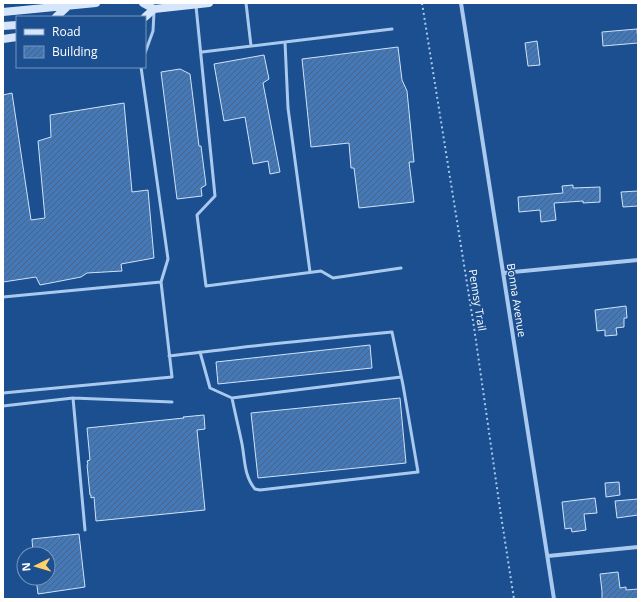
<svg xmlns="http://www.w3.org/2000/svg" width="641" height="602" font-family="'Open Sans',sans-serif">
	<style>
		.building { fill: url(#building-hatch); stroke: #cfe3fa }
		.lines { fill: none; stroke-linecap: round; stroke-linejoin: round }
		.path { stroke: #a9c9ee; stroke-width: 2; stroke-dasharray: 2 3; stroke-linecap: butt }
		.service { stroke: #a9c9ee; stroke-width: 3 }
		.minor { stroke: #a9c9ee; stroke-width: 4 }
		.secondary { stroke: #d6e6fa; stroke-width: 8 }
		.labels { text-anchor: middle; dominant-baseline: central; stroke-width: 3; stroke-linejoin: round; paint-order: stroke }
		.street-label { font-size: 11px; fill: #fff; stroke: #1b4f8f }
	</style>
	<defs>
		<pattern id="building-hatch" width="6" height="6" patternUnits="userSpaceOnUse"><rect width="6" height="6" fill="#4478b7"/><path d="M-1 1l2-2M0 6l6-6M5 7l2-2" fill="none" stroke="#486282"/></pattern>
	</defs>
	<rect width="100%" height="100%" fill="#1b4f8f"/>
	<!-- building -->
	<path class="building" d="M637 29 638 43 603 46 602 32Z
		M537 41 540 65 528 66 525 43Z
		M398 47 402 80 407 91 414 162H409L414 202 359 208 354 168H351L349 143 311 147 302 59Z
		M264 55 269 79 263 83 280 172 270 174 268 161 253 164 245 117 224 121 214 64Z
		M180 69 190 74 199 146H201L206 185 201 188 202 196 177 199 161 72Z
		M12 93 31 220 45 218 38 141 51 137 50 115 124 103 132 192 148 190 154 258 121 264 122 271 87 273 81 277 40 285 36 277 3 282V95Z
		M573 185V188L600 187V202L583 203V201L554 203 556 220 541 222 540 210 519 212 518 197 563 193 562 186Z
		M638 191V206L623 207 621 192Z
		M626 306 627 318H624V327L616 328 617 335 605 336V330L597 331 595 310Z
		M370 345 372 368 218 384 216 362Z
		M400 398 406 463 258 478 251 413Z
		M204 415 205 429 197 430 205 510 96 521 94 497 91 498V495H90L87 465 88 464 87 461 90 460 87 428 184 418 183 417Z
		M619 482 620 495 606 497 605 483Z
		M595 498 597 513 584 514 586 530 572 532 571 528 565 529 562 502Z
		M638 499V515L617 518 615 501Z
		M79 534 85 587 38 594 36 578H48V554H33L32 539Z
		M618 572 620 588 626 587V590L638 589V599H602V591L600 574Z"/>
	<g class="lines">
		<!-- path -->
		<path class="path" d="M422 3 474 327 500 509 514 599"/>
		<!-- service -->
		<path class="service" d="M246 3 251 46
			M196 6 215 196 197 215 206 286 321 271 333 278 401 268
			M285 42 392 29
			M202 52 285 42 288 108 310 272
			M145 53 153 31 154 12
			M3 297 161 282
			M169 356C192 353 214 351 237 348 288 342 340 337 392 332L403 385 418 472 260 490 255 489C244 476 245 460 242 444 239 429 235 413 232 398L210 388 200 352
			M3 393 172 377 161 282 168 259 141 67
			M73 398 172 402
			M232 398 401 377
			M3 406 73 398 85 530"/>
		<!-- minor -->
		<path class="minor" d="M461 3 554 599
			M504 273 638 260
			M548 556 638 547"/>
		<!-- secondary -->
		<path class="secondary" d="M143 3 154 9 209 3
			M3 12 96 3
			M56 17 68 6
			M145 17 154 9
			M3 26 17 25
			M3 39 17 37"/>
	</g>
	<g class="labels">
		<!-- street labels -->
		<g class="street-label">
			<text transform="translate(478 300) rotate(81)">Pennsy Trail</text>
			<text transform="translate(517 300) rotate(81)">Bonna Avenue</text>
		</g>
	</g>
	<!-- border -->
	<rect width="641" height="602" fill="none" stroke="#ffffff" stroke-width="8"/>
	<!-- legend -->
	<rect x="16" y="16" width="130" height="52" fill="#1b4f8f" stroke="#7695bc"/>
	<rect x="24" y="29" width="20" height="6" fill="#d6e6fa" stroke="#7695bc"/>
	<text x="52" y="36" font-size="12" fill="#ffffff">Road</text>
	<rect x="24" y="46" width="20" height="12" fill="url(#building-hatch)" stroke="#7695bc"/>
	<text x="52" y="56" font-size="12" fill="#ffffff">Building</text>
	<!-- north arrow -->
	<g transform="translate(36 566) rotate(265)"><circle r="19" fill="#1b4f8f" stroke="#7695bc"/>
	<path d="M0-3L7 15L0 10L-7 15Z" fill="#ffd166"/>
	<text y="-6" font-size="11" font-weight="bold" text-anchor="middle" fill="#ffffff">N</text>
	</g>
</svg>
